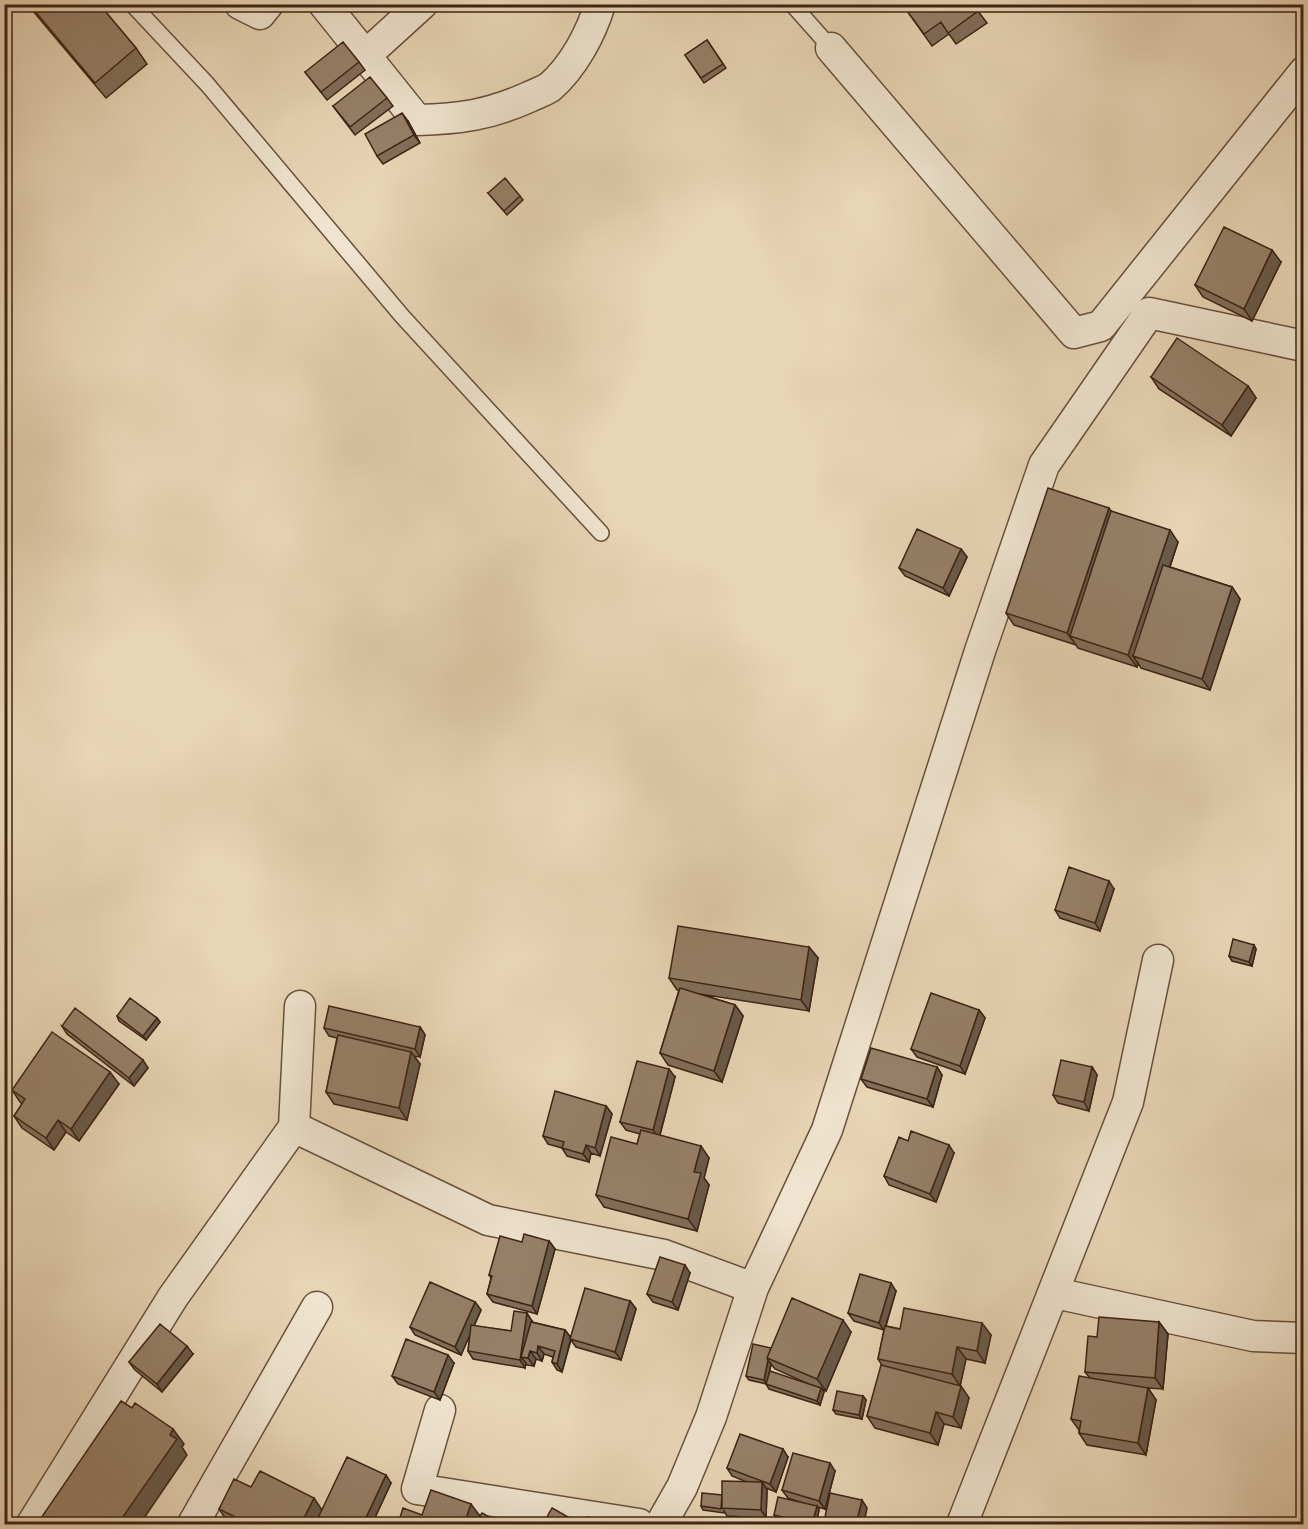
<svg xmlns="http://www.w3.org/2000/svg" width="1308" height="1529" font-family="'IM FELL DW Pica',serif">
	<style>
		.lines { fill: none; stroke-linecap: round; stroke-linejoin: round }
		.lane-casing { stroke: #68503d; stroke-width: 18 }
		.street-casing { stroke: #68503d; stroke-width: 33 }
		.lane { stroke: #f0e4d0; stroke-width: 15 }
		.street { stroke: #f0e4d0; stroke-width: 30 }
		.wall { fill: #816e5a; stroke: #3e2415; stroke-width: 1.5; fill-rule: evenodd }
		.shaded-wall { fill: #695a4a; stroke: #3e2415; stroke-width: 1.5 }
		.building { fill: #968069; stroke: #3e2415; stroke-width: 1.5 }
	</style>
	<rect width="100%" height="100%" fill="#e8d5b6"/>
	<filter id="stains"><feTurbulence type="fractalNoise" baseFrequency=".00333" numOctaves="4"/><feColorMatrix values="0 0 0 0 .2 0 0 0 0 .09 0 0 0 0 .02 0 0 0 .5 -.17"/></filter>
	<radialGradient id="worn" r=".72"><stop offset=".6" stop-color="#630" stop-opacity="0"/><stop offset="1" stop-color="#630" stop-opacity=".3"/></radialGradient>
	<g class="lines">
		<defs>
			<path id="lane" d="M132 4 207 84 402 316 601 533
				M792 4 831 48"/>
			<path id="street" d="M240 4 260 14 268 4
				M324 4 417 120C460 119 489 115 529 97 535 94 544 91 550 87 573 67 591 34 600 4
				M831 48 1074 333 1101 326 1304 72
				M366 55 422 4
				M294 1127 488 1220 664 1255 753 1288
				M1055 1293 1253 1336 1304 1338
				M440 1410 417 1489 639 1524
				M32 1524 173 1297 294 1127 300 1006
				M193 1524 317 1307
				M661 1524 682 1487 711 1417 753 1288 827 1130 980 651 1044 465 1149 313 1304 346
				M962 1524 1128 1102 1158 960"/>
		</defs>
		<!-- lane casing -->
		<use href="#lane" class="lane-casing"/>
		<!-- street casing -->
		<use href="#street" class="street-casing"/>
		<!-- lane -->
		<use href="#lane" class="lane"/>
		<!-- street -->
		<use href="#street" class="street"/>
	</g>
	<!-- wall -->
	<path class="wall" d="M27 4H99L136 48 147 64 106 98Z
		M902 4 978 11 987 23 956 44 949 34 932 46Z
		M707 40 726 68 704 83 685 55Z
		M359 62 365 70 327 100 305 72Z
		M387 98 393 106 355 135 333 106Z
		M408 121 420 143 383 164 377 156Z
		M488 193 520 196 523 200 507 215Z
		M1281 262 1252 321 1203 297 1195 285Z
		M1151 377 1248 386 1256 398 1231 436 1159 389Z
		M1111 511 1178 542 1170 567 1232 587 1240 599 1210 690 1141 668 1138 663 1137 667 1078 648 1076 645 1014 625 1006 613Z
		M961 549 967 557 949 596 905 576 899 568Z
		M1114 889 1100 931 1060 918 1055 910Z
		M1254 945 1256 949 1252 966 1232 961 1229 956Z
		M809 947 818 958 809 1011 700 994 735 1005 743 1016 722 1082 668 1065 660 1053 679 990H677L669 978Z
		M979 1010 985 1018 965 1074 917 1057 911 1049Z
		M117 1016 157 1018 160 1022 146 1040 119 1021Z
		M62 1026 148 1068 134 1086 67 1034Z
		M420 1027 425 1035 420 1057 414 1056 420 1064 407 1120 334 1104 326 1092 337 1038 329 1036 324 1028Z
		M937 1067 942 1075 933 1107 867 1087 861 1079Z
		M1092 1067 1097 1075 1089 1111 1058 1103 1053 1095Z
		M675 1077 660 1135 709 1158 704 1178 709 1185 697 1231 604 1207 596 1195 637 1144 640 1134 626 1130 620 1122Z
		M119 1084 79 1141 66 1132 54 1150 22 1128 14 1116 22 1104 20 1102 12 1090Z
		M606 1106 612 1114 600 1156 591 1153 589 1162 567 1156 562 1148 548 1144 543 1136Z
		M954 1153 936 1202 889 1185 884 1176Z
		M549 1241 555 1249 537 1314 493 1302 487 1294 491 1278 489 1275 522 1242Z
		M690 1273 678 1310 653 1302 647 1294Z
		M896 1291 886 1326 900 1329 991 1335 985 1363 966 1359 960 1386 969 1398 961 1428 944 1424 938 1445 875 1428 867 1416 882 1365 878 1359 884 1330 854 1321 848 1313Z
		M630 1301 636 1309 621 1360 576 1347 571 1340 562 1372 557 1370 552 1362 553 1357 544 1354 542 1361 536 1359 534 1366 527 1365 526 1363 525 1368 473 1359 468 1351 470 1334 461 1355 415 1335 410 1327 475 1302 481 1310 474 1326 511 1331 532 1321V1322L565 1330 571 1338Z
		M1159 1322 1168 1334 1163 1389 1148 1388 1156 1400 1146 1455 1087 1445 1079 1433V1430L1071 1419 1090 1378 1085 1372 1097 1337Z
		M851 1332 826 1391 822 1389 824 1392 820 1405 769 1389 766 1384 749 1380 746 1376 771 1348ZM771 1364 775 1369 813 1386 768 1380Z
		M193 1354 162 1392 135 1370 129 1362Z
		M454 1363 440 1400 398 1384 392 1376Z
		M863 1396 866 1400 862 1419 836 1414 833 1410Z
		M788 1457 776 1492 766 1488 767 1490 766 1518 727 1516 724 1511V1513L703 1510 701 1506 747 1482 732 1476 727 1468Z
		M835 1471 825 1509 817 1507 819 1510 816 1524H798L777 1519 774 1515 803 1503 788 1498 782 1490Z
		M391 1483 372 1524H323L318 1518 320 1514 315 1524H234L227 1521 219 1509 251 1487 322 1509Z"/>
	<!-- shaded-wall -->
	<path class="shaded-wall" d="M402 113 408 121 420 143 414 135Z
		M1272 250 1281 262 1252 321 1244 309Z
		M1248 386 1256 398 1231 436 1222 425Z
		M1109 508 1117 520 1070 636 1076 645 1067 633Z
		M1170 530 1178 542 1139 658 1133 656 1138 663 1137 667 1128 655Z
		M961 549 967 557 949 596 943 588Z
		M1232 587 1240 599 1210 690 1202 679Z
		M1109 881 1114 889 1100 931 1095 923Z
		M1254 945 1256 949 1252 966 1249 962Z
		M809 947 818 958 809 1011 801 1000Z
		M735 1005 743 1016 722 1082 714 1071Z
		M979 1010 985 1018 965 1074 960 1066Z
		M157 1018 160 1022 146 1040 143 1036Z
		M420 1027 425 1035 420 1057 415 1049Z
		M411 1052 420 1064 407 1120 399 1108Z
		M143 1060 148 1068 134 1086 129 1078Z
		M937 1067 942 1075 933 1107 927 1099Z
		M1092 1067 1097 1075 1089 1111 1084 1102Z
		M669 1069 675 1077 659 1138 653 1130Z
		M110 1072 119 1084 79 1141 71 1129Z
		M606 1106 612 1114 600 1156 595 1148Z
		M58 1120 66 1132 54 1150 46 1138Z
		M586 1145 591 1153 589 1162 583 1154Z
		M949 1145 954 1153 936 1202 930 1194Z
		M701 1146 709 1158 704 1178 709 1185 697 1231 688 1219 694 1172Z
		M549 1241 555 1249 537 1314 532 1306Z
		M685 1265 690 1273 678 1310 672 1302Z
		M891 1283 896 1291 884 1331 879 1323Z
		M630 1301 636 1309 621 1360 615 1352Z
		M475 1302 481 1310 461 1355 455 1347Z
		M527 1313 532 1321 527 1358 521 1357 526 1363 525 1368 520 1360Z
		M843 1320 851 1332 826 1391 817 1379Z
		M1159 1322 1168 1334 1163 1389 1155 1378Z
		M982 1323 991 1335 985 1363 977 1351Z
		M565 1330 571 1338 562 1372 557 1364Z
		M187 1346 193 1354 162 1392 157 1384Z
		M538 1346 544 1354 542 1361 537 1353Z
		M957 1347 966 1359 960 1386 952 1374Z
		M530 1351 536 1359 534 1366 528 1358Z
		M448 1355 454 1363 440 1400 434 1392Z
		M768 1360 771 1364 767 1384 764 1380Z
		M961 1386 969 1398 961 1428 953 1417Z
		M821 1388 824 1392 820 1405 817 1401Z
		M1148 1388 1156 1400 1146 1455 1138 1443Z
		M863 1396 866 1400 862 1419 859 1415Z
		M936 1412 944 1424 938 1445 930 1433Z
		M173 1429 184 1444 182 1447 187 1455 140 1524H118Z
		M783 1449 788 1457 776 1492 770 1484Z
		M830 1463 835 1471 825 1509 819 1501Z
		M386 1475 391 1483 372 1524H363Z
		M762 1482 767 1490 766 1518 761 1510Z
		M314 1498 322 1510 315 1524H301Z
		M862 1500 867 1508 864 1524H856Z
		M471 1504 480 1516 477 1524H464Z
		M817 1506 819 1510 816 1524H812Z"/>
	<!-- building -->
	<path class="building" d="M29 4H99L136 48 95 83Z
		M902 4H973L978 11 948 33 941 22 924 34Z
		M707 40 723 64 701 78 685 55Z
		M343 42 359 62 321 92 305 72Z
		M370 77 387 98 350 127 333 106Z
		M402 113 414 135 377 156 365 134Z
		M505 178 520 196 504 211 488 193Z
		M1224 227 1272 250 1244 309 1195 285Z
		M1177 338 1248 386 1222 425 1151 377Z
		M1048 488 1109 508 1067 633 1006 613Z
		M1111 511 1170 530 1128 655 1070 636Z
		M917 529 961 549 943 588 899 568Z
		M1163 565 1232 587 1202 679 1133 656Z
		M1069 867 1109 881 1095 923 1055 910Z
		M678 926 809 947 801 1000 669 978Z
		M1233 939 1254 945 1249 962 1229 956Z
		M680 988 735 1005 714 1071 660 1053Z
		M931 993 979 1010 960 1066 911 1049Z
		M130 998 157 1018 143 1036 117 1016Z
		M329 1006 420 1027 415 1049 324 1028Z
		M75 1008 143 1060 129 1078 62 1026Z
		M52 1032 110 1072 71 1129 58 1120 46 1138 14 1116 25 1099 12 1090Z
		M338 1035 411 1052 399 1108 326 1092Z
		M871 1048 937 1067 927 1099 861 1079Z
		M1061 1060 1092 1067 1084 1102 1053 1095Z
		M637 1061 669 1069 653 1130 620 1122Z
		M555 1091 606 1106 595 1148 586 1145 583 1154 562 1148 564 1142 543 1136Z
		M641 1130 701 1146 694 1172 701 1173 688 1219 596 1195 611 1137 637 1144Z
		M911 1131 949 1145 930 1194 884 1176 899 1137 908 1141Z
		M524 1234 549 1241 532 1306 487 1294 492 1276 489 1275 500 1236 522 1242Z
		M660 1257 685 1265 672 1302 647 1294Z
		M860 1274 891 1283 879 1323 848 1313Z
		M430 1282 475 1302 455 1347 410 1327Z
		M585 1288 630 1301 615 1352 570 1339Z
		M792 1298 843 1320 817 1379 767 1358Z
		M904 1308 982 1323 977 1351 957 1347 952 1374 878 1359 885 1326 900 1329Z
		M514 1311 527 1313 520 1360 468 1351 471 1325 511 1331Z
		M1099 1317 1159 1322 1155 1378 1085 1372 1088 1336 1097 1337Z
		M531 1322 565 1330 557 1364 552 1362 555 1351 538 1346 537 1353 530 1351 528 1358 521 1357Z
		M160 1324 187 1346 157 1384 129 1362Z
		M406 1339 448 1355 434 1392 392 1376Z
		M753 1344 771 1348 767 1358 768 1360 764 1380 746 1376Z
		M881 1365 961 1386 953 1417 936 1412 930 1433 867 1416Z
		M770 1371 821 1388 817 1401 766 1384Z
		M1079 1376 1148 1388 1138 1443 1079 1433 1081 1421 1071 1419Z
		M837 1391 863 1396 859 1415 833 1410Z
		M121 1401 132 1408 135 1403 173 1429 170 1435 177 1439 118 1524H37Z
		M740 1434 783 1449 770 1484 727 1468Z
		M793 1453 830 1463 819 1501 782 1490Z
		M347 1457 386 1475 363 1524H333L318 1518Z
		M260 1471 314 1498 301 1524H242L243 1521 219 1509 234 1479 251 1487Z
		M722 1481 762 1482 761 1510 722 1508Z
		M431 1490 471 1504 464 1524H398L403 1508 422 1515Z
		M702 1493 722 1495 721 1509 701 1506Z
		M830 1493 862 1500 856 1524H837L824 1522Z
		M778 1497 817 1506 812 1524 774 1515Z
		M552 1508 577 1522 576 1524H543Z
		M482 1513 500 1523 499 1524H476Z
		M587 1517 610 1524H584Z
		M893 1519 913 1522V1524H892Z"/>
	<!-- margin -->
	<rect width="1308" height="1529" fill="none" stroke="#e8d5b6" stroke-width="24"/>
	<rect x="6" y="6" width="1296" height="1517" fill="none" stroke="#3e2415" stroke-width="3"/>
	<rect x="12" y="12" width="1284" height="1505" fill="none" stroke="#3e2415" stroke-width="1.5"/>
	<rect width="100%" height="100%" filter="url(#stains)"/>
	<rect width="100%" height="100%" fill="url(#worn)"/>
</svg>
